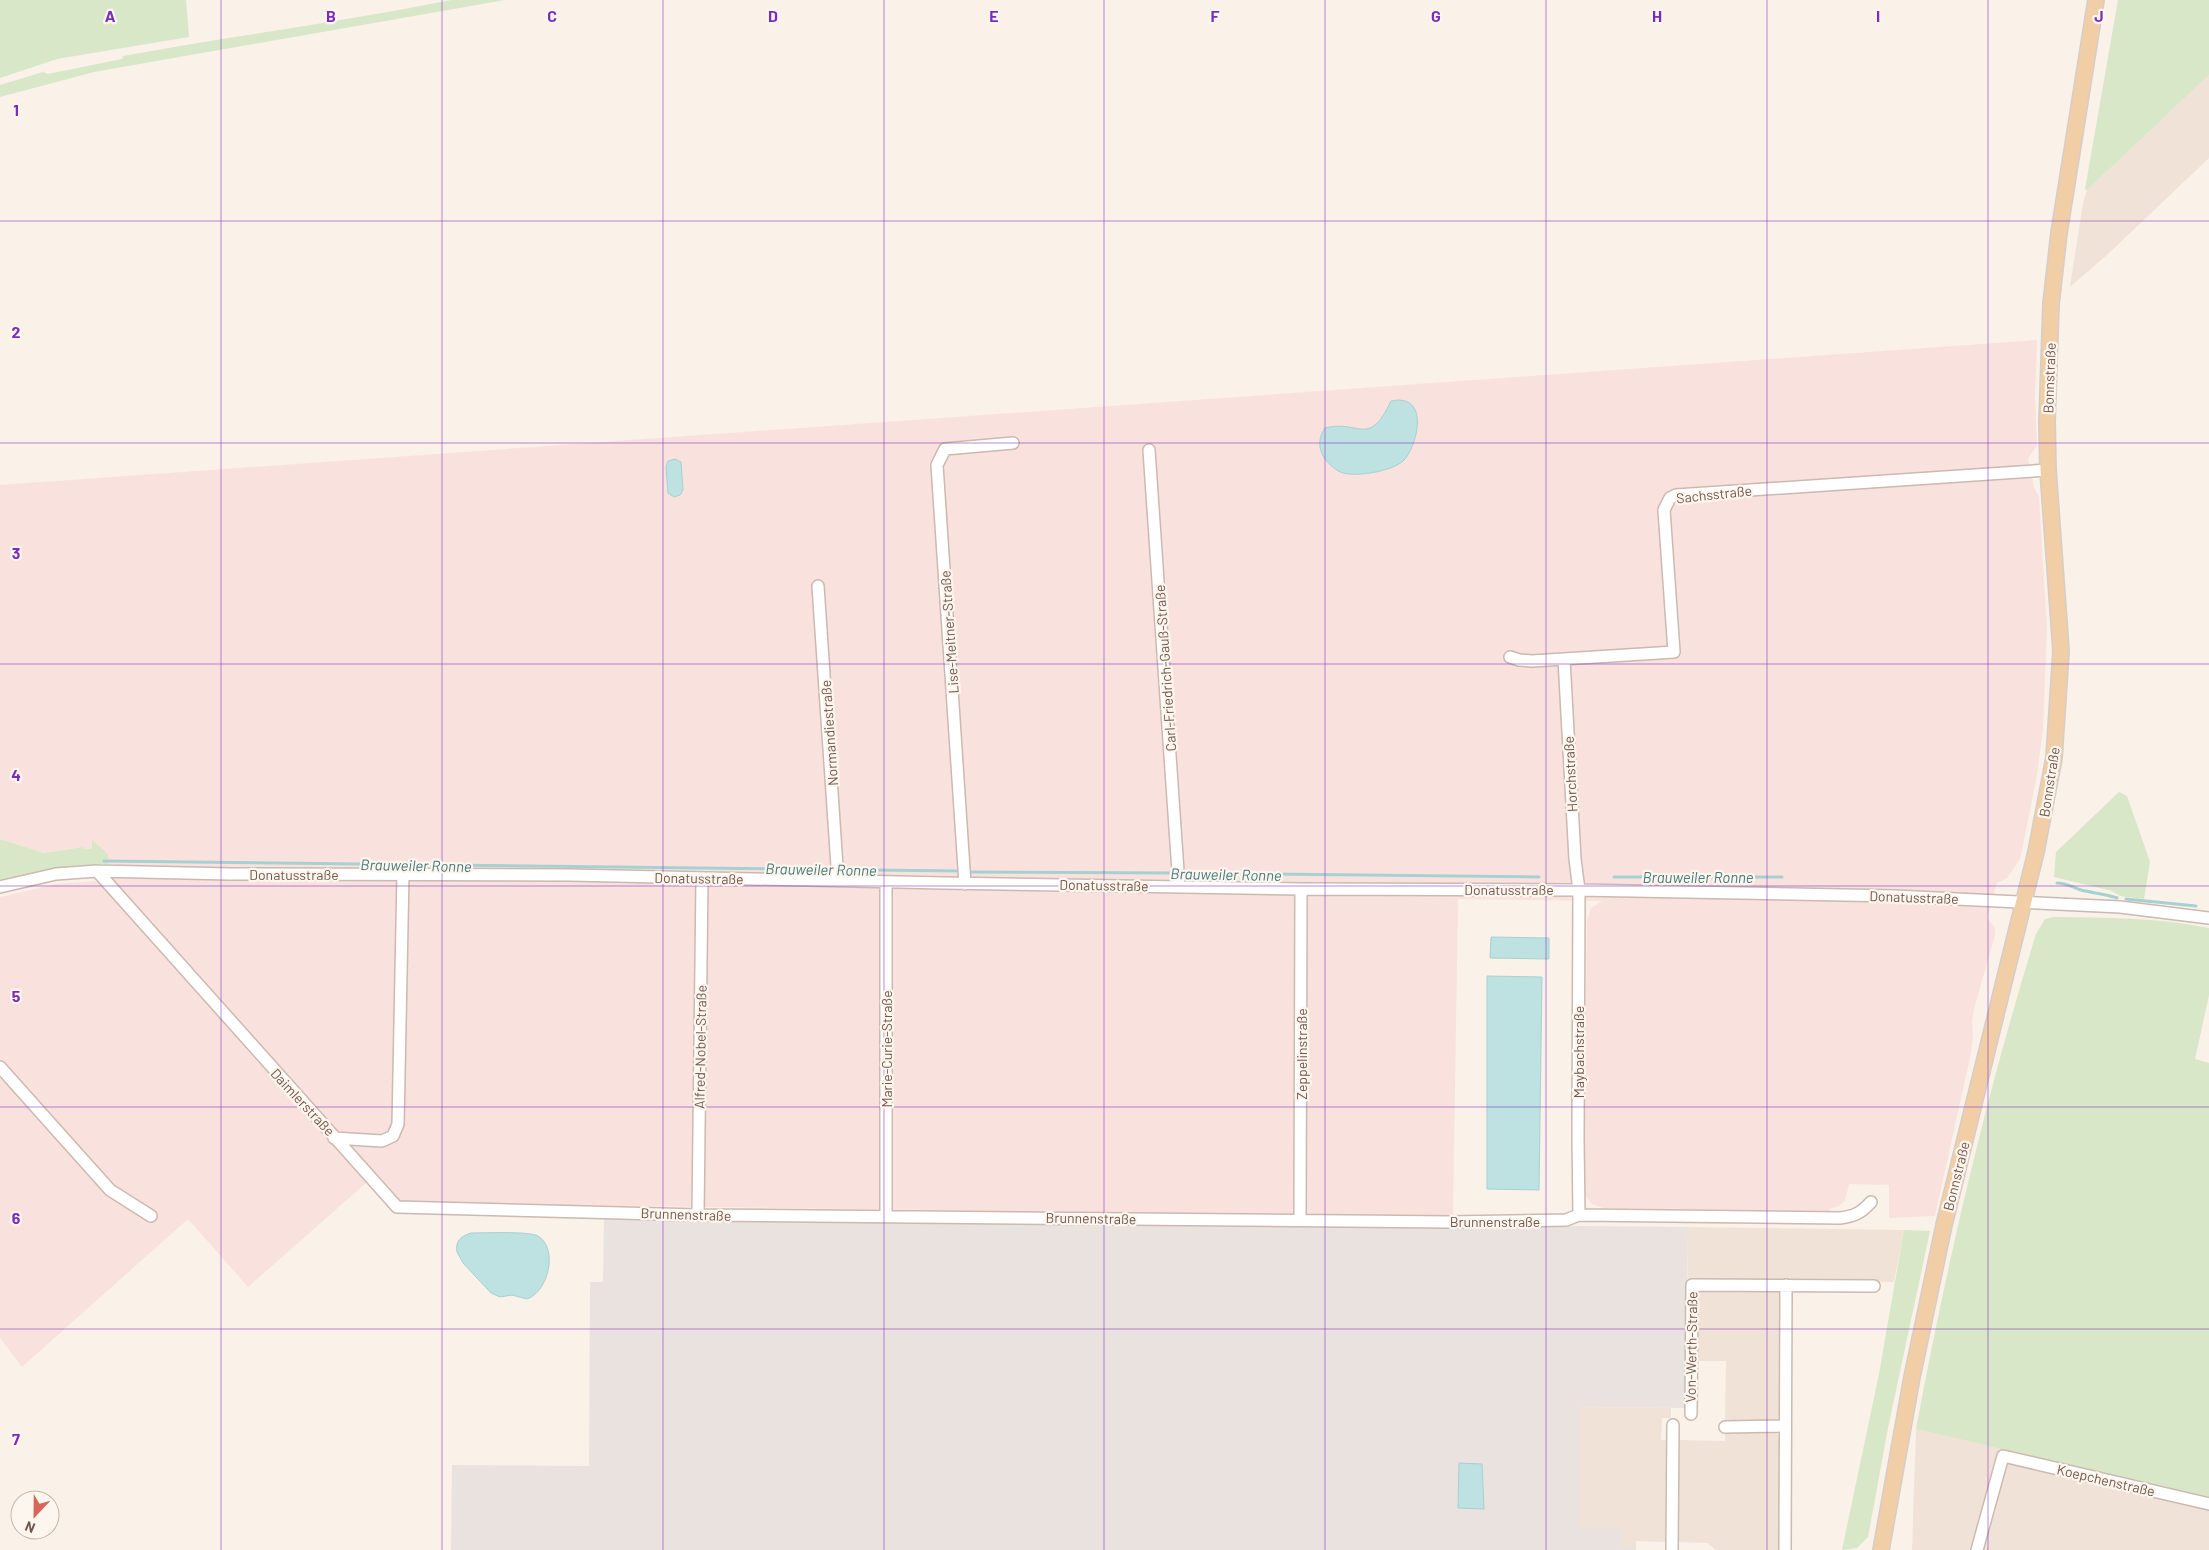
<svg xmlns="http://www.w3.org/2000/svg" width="2209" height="1550" font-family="Barlow,sans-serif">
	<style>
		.residential { fill: #f1e2d7 }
		.commercial { fill: #f9e2dd }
		.industrial { fill: #eae2de }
		.green { fill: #d8e7c8 }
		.water { fill: #bee1e2; stroke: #a6d1d3 }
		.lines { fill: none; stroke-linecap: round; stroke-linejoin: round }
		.stream { stroke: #a6d1d3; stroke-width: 3 }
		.minor-casing { stroke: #ccb9af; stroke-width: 14 }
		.major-casing { stroke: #d5cdca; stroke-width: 18 }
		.minor { stroke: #fff; stroke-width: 11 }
		.major { stroke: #f2cea7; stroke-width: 15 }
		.grid { fill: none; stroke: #7b2cbf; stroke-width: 1; stroke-opacity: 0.55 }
		.labels { text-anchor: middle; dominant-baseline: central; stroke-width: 4.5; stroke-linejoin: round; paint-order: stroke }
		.street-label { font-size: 14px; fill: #72574e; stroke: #fdf6ee }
		.water-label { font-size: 15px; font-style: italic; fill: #477a7c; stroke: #fdf6ee }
		.grid-label { font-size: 16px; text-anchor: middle; font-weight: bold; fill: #7b2cbf; stroke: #fdf6ee; stroke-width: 4.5; stroke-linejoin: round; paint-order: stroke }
	</style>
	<rect width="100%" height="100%" fill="#faf1e8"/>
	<!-- residential -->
	<path class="residential" d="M2209 75V158L2108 254 2070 287 2083 203 2087 190Z
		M1688 1227 1904 1230 1894 1282 1688 1279Z
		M1688 1289 1781 1291V1415L1773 1423H1725L1726 1361H1687Z
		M1580 1407 1671 1408V1418H1662L1661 1440H1668L1666 1512H1667V1528L1665 1542 1636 1541V1547H1622L1620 1528H1580Z
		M1916 1429 2209 1498V1550H1912Z
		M1725 1430H1773L1781 1438V1550H1716L1707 1543 1679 1542 1678 1527 1679 1440 1725 1441Z"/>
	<!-- commercial -->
	<path class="commercial" d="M2037 340 2035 398 2037 446 2028 458 2034 487 2039 497 2047 628 2043 730 2037 775 2022 850 2020 859 2007 878 1997 883 1987 918 1995 928V935L1974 1009 1972 1022 1973 1036 1971 1053 1935 1216 1889 1218V1185L1849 1184 1845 1201 1839 1206 1830 1209V1211L1603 1208 1592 1204 1586 1197 1583 1188 1587 920 1591 908 1602 901 1458 899 1453 1217 406 1203 394 1198 374 1176 248 1287 188 1219 22 1367 0 1338V897L56 884 97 881 108 866 92 841V849H83L82 847 44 853 0 839V485Z"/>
	<!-- industrial -->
	<path class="industrial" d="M604 1213 1069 1221V1226H1080V1221L1688 1227 1686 1408 1580 1407V1528H1619L1622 1525V1547H1636V1550H451L452 1465 589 1466 590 1282H603Z"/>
	<!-- green -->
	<path class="green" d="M0 0H186L189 37 57 59 0 78Z
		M451 0H505L94 72 0 97V85L43 72 48 74 122 59 123 56C232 36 342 22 451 0Z
		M2118 0H2209V75L2087 190 2085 189Z
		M2119 792 2127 796 2150 862 2144 899 2120 896 2112 891 2054 877 2056 852Z
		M0 839 44 853 83 847V849H92V840L108 854V866L56 869 0 882Z
		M2053 917C2105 918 2157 917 2209 928V995L2195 1059 2209 1063V1498L1916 1429C1947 1262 1986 1096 2036 934L2045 919Z
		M1904 1230 1930 1231 1888 1428 1868 1537 1857 1548 1842 1550 1879 1374Z"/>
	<!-- water -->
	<path class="water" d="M1399 400C1428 401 1417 444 1405 459 1395 471 1358 477 1343 473 1336 471 1330 465 1325 459 1318 449 1318 438 1325 428 1360 419 1368 449 1391 401Z
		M675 459 681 462 683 490 680 495 674 497 668 493 666 467 668 461Z
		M1491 937 1549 938V959L1490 958Z
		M1487 976 1542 977 1539 1190 1487 1189Z
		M471 1233C484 1233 529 1231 538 1236 559 1249 548 1292 527 1299L512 1295 500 1297 491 1293 463 1263 457 1252C455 1241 461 1236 471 1233Z
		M1459 1463 1482 1464 1484 1509 1458 1508Z"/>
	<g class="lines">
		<!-- stream -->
		<path class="stream" d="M104 861 960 871
			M967 872 1175 873
			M1182 873 1539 877
			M1614 877H1782
			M2057 883C2066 883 2072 887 2081 890 2093 893 2105 894 2117 898
			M2126 899 2196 906"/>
		<defs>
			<path id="minor" d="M1149 450 1179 886
				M818 586 838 881
				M1510 657 1519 660 1532 661 1674 652 1664 510 1670 498 1676 495 2048 470
				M1564 659 1575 859 1579 890 1578 1139 1579 1215
				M97 871 397 1207 698 1215 1450 1222 1566 1220 1579 1215 1840 1218C1855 1216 1861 1213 1871 1202
				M965 884 937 465 945 449 1013 443
				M0 887 56 874 97 871 230 874 570 875 944 883 1301 889 1579 890 1895 896 2120 907 2209 918
				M0 1067 110 1190 151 1216
				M334 1138 382 1141 393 1136 398 1124 403 874
				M698 1215 702 879
				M886 1216V882
				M1300 1220 1301 889
				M1691 1414 1692 1285 1874 1286
				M1725 1427 1785 1426
				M1672 1550 1673 1425
				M1785 1550 1786 1285
				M1977 1550 2003 1456 2209 1504"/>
			<path id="major" d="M1881 1550 1912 1377 1944 1225 2036 852 2054 758 2061 651 2048 470 2047 422 2051 304 2059 233 2096 0"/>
		</defs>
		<!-- minor casing -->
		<use href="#minor" class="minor-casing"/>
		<!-- major casing -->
		<use href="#major" class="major-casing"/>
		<!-- minor -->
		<use href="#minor" class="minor"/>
		<!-- major -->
		<use href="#major" class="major"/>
	</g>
	<!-- grid -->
	<path class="grid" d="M221 0V1550M442 0V1550M663 0V1550M884 0V1550M1104 0V1550M1325 0V1550M1546 0V1550M1767 0V1550M1988 0V1550M0 221H2209M0 443H2209M0 664H2209M0 886H2209M0 1107H2209M0 1329H2209"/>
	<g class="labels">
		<!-- street labels -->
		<g class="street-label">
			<text transform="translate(2049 378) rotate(-88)">Bonnstraße</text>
			<text transform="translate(1714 494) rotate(-6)">Sachsstraße</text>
			<text transform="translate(949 632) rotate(-94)">Lise-Meitner-Straße</text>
			<text transform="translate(1165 668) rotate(-94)">Carl-Friedrich-Gauß-Straße</text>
			<text transform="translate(829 733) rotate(-94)">Normandiestraße</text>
			<text transform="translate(1570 774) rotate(-93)">Horchstraße</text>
			<text transform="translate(2049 782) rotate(-81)">Bonnstraße</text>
			<text x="294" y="874">Donatusstraße</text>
			<text transform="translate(699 878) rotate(1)">Donatusstraße</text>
			<text transform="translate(1104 885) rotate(1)">Donatusstraße</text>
			<text x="1509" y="889">Donatusstraße</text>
			<text transform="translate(1914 897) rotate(2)">Donatusstraße</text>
			<text transform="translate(700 1047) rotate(-89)">Alfred-Nobel-Straße</text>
			<text transform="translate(886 1049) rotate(-90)">Marie-Curie-Straße</text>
			<text transform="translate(1578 1052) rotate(-90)">Maybachstraße</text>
			<text transform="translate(1301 1054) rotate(-90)">Zeppelinstraße</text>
			<text transform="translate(303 1102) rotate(47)">Daimlerstraße</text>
			<text transform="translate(1956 1176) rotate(-76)">Bonnstraße</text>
			<text transform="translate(686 1214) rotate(2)">Brunnenstraße</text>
			<text transform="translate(1091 1218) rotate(1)">Brunnenstraße</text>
			<text x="1495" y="1221">Brunnenstraße</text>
			<text transform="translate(1691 1347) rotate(-89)">Von-Werth-Straße</text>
			<text transform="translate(2106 1480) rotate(13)">Koepchenstraße</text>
		</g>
		<!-- water labels -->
		<g class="water-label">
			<text transform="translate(416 865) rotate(1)">Brauweiler Ronne</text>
			<text transform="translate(821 869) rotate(1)">Brauweiler Ronne</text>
			<text transform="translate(1226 874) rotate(1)">Brauweiler Ronne</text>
			<text x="1698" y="877">Brauweiler Ronne</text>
		</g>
	</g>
	<g class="grid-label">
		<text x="110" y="22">A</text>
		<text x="331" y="22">B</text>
		<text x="552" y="22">C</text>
		<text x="773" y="22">D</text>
		<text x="994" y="22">E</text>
		<text x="1215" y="22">F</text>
		<text x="1436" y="22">G</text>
		<text x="1657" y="22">H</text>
		<text x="1878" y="22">I</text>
		<text x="2099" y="22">J</text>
		<text x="16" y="116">1</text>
		<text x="16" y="338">2</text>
		<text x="16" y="559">3</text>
		<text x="16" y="781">4</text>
		<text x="16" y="1002">5</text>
		<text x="16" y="1224">6</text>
		<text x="16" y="1445">7</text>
	</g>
	<!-- north arrow -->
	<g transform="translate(35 1515) rotate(202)"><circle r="24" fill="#fdf6ee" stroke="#c5b6ae"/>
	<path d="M0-4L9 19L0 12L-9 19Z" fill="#d86759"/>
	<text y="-8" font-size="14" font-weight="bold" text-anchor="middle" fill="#72574e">N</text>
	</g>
</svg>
